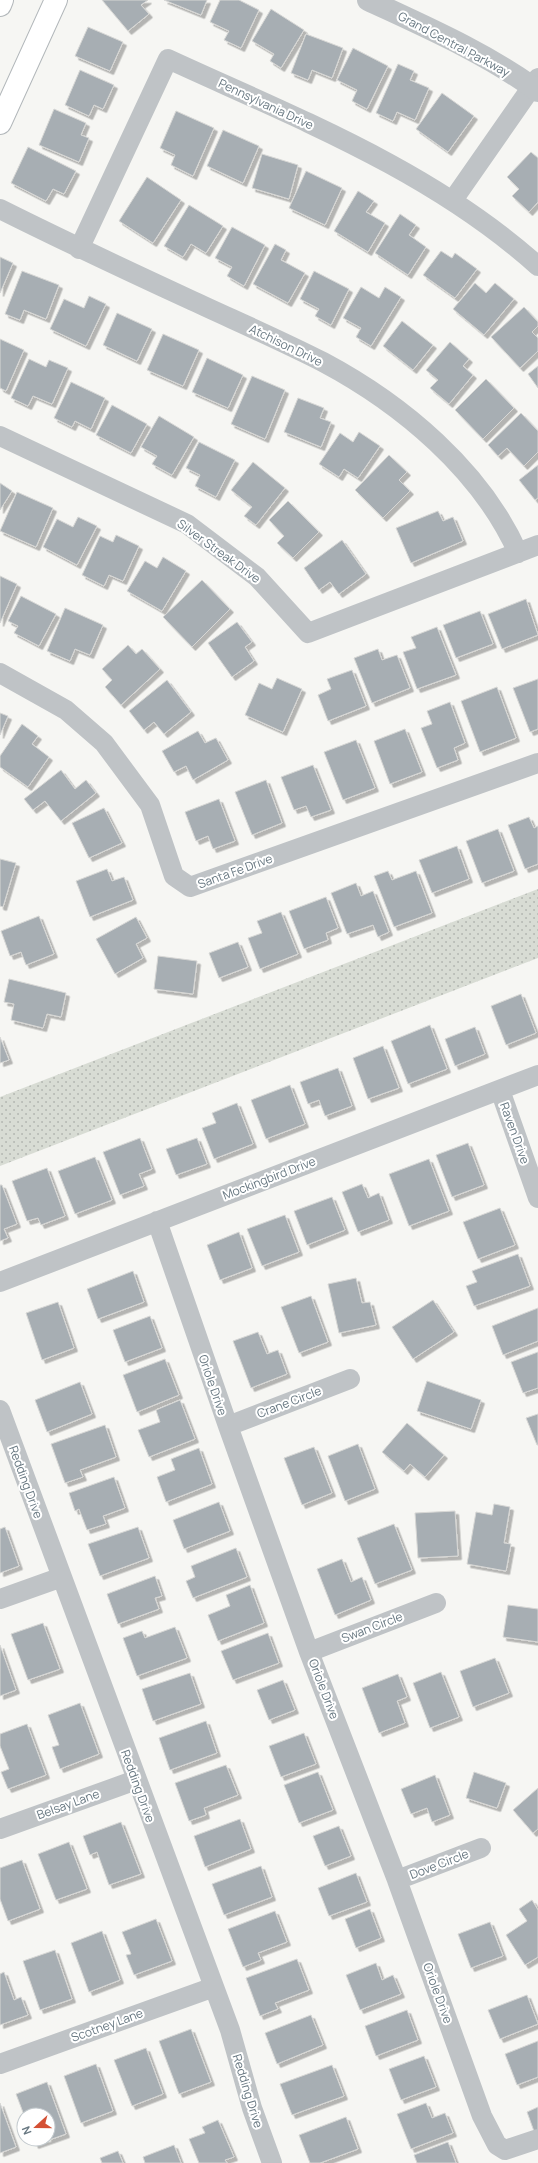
<svg xmlns="http://www.w3.org/2000/svg" width="538" height="2163" font-family="Manrope,sans-serif">
	<style>
		.park { fill: url(#park-dots) }
		.building { fill: #a7aeb3; stroke: #d7d7d5; filter: url(#shadow) }
		.lines { fill: none; stroke-linecap: round; stroke-linejoin: round }
		.secondary-casing { stroke: #b2b7ba; stroke-width: 24 }
		.minor { stroke: #bfc3c6; stroke-width: 20 }
		.tertiary { stroke: #bfc3c6; stroke-width: 22 }
		.secondary { stroke: #fff; stroke-width: 22 }
		.labels { text-anchor: middle; dominant-baseline: central; stroke-width: 4; stroke-linejoin: round; paint-order: stroke }
		.street-label { font-size: 12px; fill: #677781; stroke: #fff }
	</style>
	<defs>
		<pattern id="park-dots" width="8" height="8" patternUnits="userSpaceOnUse"><rect width="8" height="8" fill="#d8dcd4"/><path d="M2 2h.1M6 6h.1" fill="none" stroke="#b3b7b1" stroke-width="1.8" stroke-linecap="round"/></pattern>
		<filter id="shadow"><feDropShadow dx="3.5" dy="3.5" stdDeviation="0" flood-color="#0004"/></filter>
	</defs>
	<rect width="100%" height="100%" fill="#f6f6f3"/>
	<!-- park -->
	<path class="park" d="M538 889V958L0 1166V1097Z"/>
	<!-- building -->
	<path class="building" d="M102 0H148L141 5 149 14 128 31Z
		M164 0H207L201 15Z
		M220 0H239L259 10 241 48 224 40 229 31 210 22Z
		M271 9 304 30 281 68 270 61 274 54 252 41Z
		M88 27 123 42 110 71 75 56Z
		M306 34 343 48 332 78 312 70 308 80 291 73Z
		M353 48 388 66 367 109 352 101 357 90 337 80Z
		M398 64 414 71 410 80 429 88 415 120 397 112 393 121 376 113Z
		M80 70 114 85 103 109 94 105 89 116 65 105Z
		M442 93 474 116 448 152 416 129Z
		M54 109 86 123 81 135 89 138 79 162 39 145Z
		M176 111 214 128 193 176 171 165 175 155 160 148Z
		M223 130 259 146 243 183 207 166Z
		M28 147 76 171 64 194 53 189 46 201 11 183Z
		M531 152 538 158V202L529 212 512 196 519 189 507 177Z
		M262 154 298 165 289 199 252 188Z
		M306 171 342 188 325 225 289 208Z
		M147 177 181 200 153 243 119 221Z
		M358 191 374 201 366 212 385 223 368 252 334 231Z
		M189 205 223 226 206 253 191 244 183 257 164 246Z
		M400 214 416 225 409 235 426 247 408 275 375 253Z
		M232 227 265 245 244 286 227 276 232 267 215 258Z
		M275 244 286 250 281 260 305 273 288 303 253 284Z
		M441 251 452 258 455 253 477 269 455 298 423 275Z
		M0 257 13 263 0 293Z
		M22 271 59 285 46 319 24 310 20 320 5 314Z
		M314 271 349 289 331 325 315 316 319 309 300 299Z
		M475 283 486 293 495 283 514 299 484 335 453 309Z
		M361 287 379 298 385 287 401 297 371 346 356 337 361 328 343 318Z
		M89 296 106 304 86 346 50 329 64 299 84 308Z
		M524 307 538 322V326L532 332 538 338V351L520 368 491 337Z
		M117 313 152 329 137 361 103 345Z
		M402 321 433 345 413 370 383 346Z
		M163 334 199 350 183 386 147 370Z
		M0 339 24 350 6 391 0 388Z
		M450 342 469 359 463 366 473 375 449 404 430 388 438 380 426 370Z
		M207 358 243 375 228 408 192 392Z
		M29 359 46 367 49 360 68 368 52 404 33 396 28 406 11 398Z
		M538 366V388L528 374Z
		M252 376 285 390 265 439 231 424Z
		M486 379 514 408 483 439 455 410Z
		M71 382 105 398 91 429 75 421 72 427 54 418Z
		M298 398 324 408 320 418 331 422 321 447 284 432Z
		M112 405 147 424 131 453 96 435Z
		M521 413 538 431V452L524 466 507 448 498 456 488 445Z
		M159 416 194 437 172 475 152 464 157 456 141 447Z
		M359 432 380 446 358 478 344 469 339 477 319 464 340 433 353 442Z
		M199 442 235 460 216 497 195 486 200 475 186 468Z
		M389 455 407 472 399 480 410 491 383 518 355 490Z
		M253 462 285 488 256 525 244 516 252 507 231 490Z
		M538 465V498L535 500 519 480Z
		M0 483 12 491 0 510Z
		M17 492 53 508 36 547 0 531Z
		M288 501 319 532 293 558 277 543 284 536 269 520Z
		M438 511 443 521 453 517 463 541 411 563 396 528Z
		M78 517 97 526 77 565 43 547 57 519 73 527Z
		M116 535 139 546 123 581 109 575 104 586 82 575 100 536 113 542Z
		M342 540 366 574 339 594 330 582 319 590 304 568Z
		M163 557 186 571 162 611 127 591 145 561 157 568Z
		M0 576 17 584 0 623Z
		M202 580 230 609 192 647 163 617Z
		M21 596 56 614 39 646 14 633 18 626 8 621Z
		M526 599 538 635 502 649 488 614Z
		M65 608 103 625 90 655 75 649 70 661 47 651Z
		M480 611 493 644 456 658 443 625Z
		M237 622 252 642 245 647 254 661 232 677 208 643Z
		M437 627 456 675 417 689 403 652 416 648 411 637Z
		M128 645 136 654 142 649 160 669 121 705 105 687 112 680 102 669Z
		M378 649 382 660 397 655 410 688 372 703 354 658Z
		M352 670 366 706 328 721 318 695 331 689 327 679Z
		M277 678 302 689 283 732 245 715 259 683 272 689Z
		M538 679V729L530 732 513 688Z
		M167 680 191 712 164 734 154 722 144 730 129 711Z
		M497 687 516 738 480 752 461 701Z
		M450 702 465 743 454 748 458 760 437 768 421 728 432 724 427 711Z
		M0 713 8 716 0 735Z
		M22 724 38 736 32 744 49 757 28 787 0 767V756Z
		M405 729 422 772 390 784 374 741Z
		M198 731 205 743 216 738 228 760 193 780 186 766 174 772 162 751Z
		M356 740 375 788 343 800 324 752Z
		M313 765 331 810 311 817 306 806 294 810 281 777Z
		M61 770 75 789 86 780 96 793 61 821 45 801 33 810 24 799Z
		M266 780 282 823 252 835 235 792Z
		M219 799 235 841 213 849 208 836 196 841 185 812Z
		M104 808 122 843 89 858 72 823Z
		M529 817 534 828 538 826V864L525 869 508 825Z
		M498 829 514 871 482 883 466 841Z
		M457 846 469 879 432 893 419 860Z
		M0 859 16 863 3 907 0 906Z
		M107 869 112 881 124 877 133 900 90 917 76 881Z
		M388 871 392 880 416 871 432 913 394 927 374 876Z
		M356 883 361 896 373 891 389 932 378 937 373 925 347 934 331 893Z
		M326 897 338 928 326 933 328 940 304 949 289 911Z
		M281 912 298 954 260 969 248 938 262 933 257 921Z
		M39 916 54 954 26 965 21 952 10 956 1 931Z
		M136 917 147 938 136 944 143 958 115 974 96 939Z
		M238 942 248 967 219 978 209 953Z
		M158 956 197 961 193 994 154 989Z
		M9 979 66 993 61 1017 47 1014 43 1028 11 1020 14 1004 4 1002Z
		M521 994 536 1033 506 1045 491 1006Z
		M430 1025 447 1069 408 1084 391 1041Z
		M475 1027 485 1054 455 1066 445 1039Z
		M0 1037 9 1060 0 1063Z
		M383 1046 399 1088 368 1099 353 1058Z
		M338 1068 352 1106 325 1116 319 1100 308 1104 300 1082Z
		M290 1085 305 1124 266 1139 251 1100Z
		M237 1103 253 1144 214 1159 202 1128 216 1123 212 1113Z
		M140 1138 152 1169 139 1174 144 1186 120 1195 103 1152Z
		M197 1138 207 1164 176 1175 166 1149Z
		M468 1143 484 1185 452 1197 436 1155Z
		M95 1157 112 1200 75 1214 58 1171Z
		M429 1159 449 1211 409 1226 389 1174Z
		M47 1168 65 1216 41 1225 38 1218 27 1221 12 1181Z
		M362 1184 368 1198 379 1193 389 1220 358 1232 342 1192Z
		M0 1185H2L17 1224 4 1229 8 1238 0 1241Z
		M332 1197 345 1230 307 1245 294 1211Z
		M500 1208 515 1245 478 1259 463 1222Z
		M285 1215 299 1252 262 1266 247 1229Z
		M239 1232 252 1268 220 1280 207 1245Z
		M518 1254 530 1286 474 1306 466 1286 477 1282 472 1271Z
		M133 1271 144 1302 98 1319 87 1289Z
		M356 1278 362 1303 370 1302 376 1325 339 1333 328 1284Z
		M311 1296 328 1342 299 1353 281 1307Z
		M433 1300 454 1332 413 1359 392 1327Z
		M58 1302 74 1348 42 1360 26 1313Z
		M538 1308V1341L503 1355 492 1326Z
		M150 1316 162 1348 125 1362 113 1330Z
		M258 1332 267 1354 278 1350 287 1374 251 1388 233 1341Z
		M538 1352V1388L523 1393 511 1362Z
		M165 1359 179 1395 137 1412 123 1375Z
		M427 1381 481 1400 471 1429 417 1411Z
		M80 1382 92 1414 47 1432 35 1400Z
		M180 1400 195 1439 149 1457 138 1430 160 1422 156 1410Z
		M538 1414V1445H537L526 1418Z
		M407 1423 444 1455 425 1477 410 1464 404 1471 382 1452Z
		M105 1425 116 1457 80 1470 83 1477 65 1483 51 1444Z
		M358 1444 375 1489 345 1501 328 1456Z
		M314 1447 332 1493 302 1505 284 1458Z
		M199 1448 212 1484 166 1502 157 1477 175 1470 171 1459Z
		M114 1477 125 1508 103 1516 106 1524 87 1530 79 1509 75 1511 69 1493Z
		M219 1502 230 1531 184 1549 173 1520Z
		M494 1504 510 1507 504 1543 511 1544 506 1571 467 1564 476 1512 492 1515Z
		M455 1511 458 1556 418 1558 415 1513Z
		M394 1524 412 1570 375 1584 357 1538Z
		M5 1527 19 1566 0 1573V1529Z
		M138 1527 149 1558 100 1576 88 1544Z
		M236 1548 247 1577 193 1598 186 1581 195 1577 191 1566Z
		M342 1559 351 1582 362 1577 371 1600 335 1615 317 1569Z
		M155 1576 162 1596 155 1598 159 1609 118 1624 107 1594Z
		M250 1585 264 1623 218 1641 208 1615 230 1606 226 1595Z
		M508 1605 538 1609V1642L503 1637Z
		M43 1623 60 1669 28 1680 11 1634Z
		M175 1627 187 1658 137 1676 123 1638 142 1631 145 1638Z
		M268 1633 279 1663 233 1680 221 1651Z
		M0 1645 16 1690 0 1696Z
		M495 1658 509 1693 473 1707 460 1671Z
		M441 1672 459 1717 430 1728 413 1683Z
		M190 1673 201 1704 153 1721 142 1689Z
		M398 1674 407 1697 397 1701 405 1723 379 1733 362 1688Z
		M283 1680 295 1710 269 1720 257 1690Z
		M80 1703 99 1754 60 1769 52 1747 59 1745 48 1715Z
		M206 1721 217 1753 170 1770 159 1738Z
		M27 1724 46 1775 8 1789 1 1772 9 1769 0 1746V1734Z
		M304 1733 316 1764 281 1777 269 1746Z
		M226 1765 238 1795 204 1808 206 1815 189 1821 175 1783Z
		M318 1772 333 1810 299 1823 284 1785Z
		M474 1772 506 1783 497 1808 466 1798Z
		M435 1775 450 1815 432 1822 427 1808 411 1814 401 1789Z
		M538 1788V1829L533 1833 513 1810Z
		M240 1819 251 1849 205 1867 194 1836Z
		M121 1822 141 1874 109 1885 97 1852 90 1855 83 1836Z
		M339 1826 351 1856 325 1866 313 1836Z
		M69 1842 87 1889 56 1900 38 1854Z
		M22 1860 40 1909 8 1921 0 1899V1868Z
		M261 1866 272 1897 224 1915 212 1884Z
		M356 1873 367 1902 329 1916 318 1888Z
		M532 1900 538 1910V1957L525 1965 506 1935 527 1921 519 1909Z
		M370 1909 381 1938 356 1948 345 1919Z
		M275 1911 287 1942 258 1953 261 1960 243 1967 228 1929Z
		M156 1919 172 1961 134 1975 126 1955 131 1954 122 1932Z
		M490 1922 503 1956 471 1968 458 1934Z
		M102 1931 120 1980 89 1992 71 1943Z
		M55 1950 72 1999 40 2010 23 1961Z
		M297 1959 309 1990 275 2003 278 2009 260 2016 246 1978Z
		M376 1963 382 1980 393 1975 401 1994 360 2010 346 1975Z
		M4 1972 14 2000 21 1997 28 2015 0 2025V1974Z
		M527 1995 538 2024 500 2039 488 2010Z
		M407 2010 418 2040 376 2056 365 2026Z
		M311 2015 323 2045 277 2064 265 2033Z
		M191 2029 211 2082 179 2094 159 2041Z
		M538 2041V2077L517 2085 505 2054Z
		M146 2048 163 2094 132 2106 114 2060Z
		M424 2056 436 2087 401 2100 389 2069Z
		M96 2064 113 2111 81 2123 64 2076Z
		M332 2065 344 2096 292 2115 280 2084Z
		M47 2082 66 2134 35 2145 33 2139H48V2115H24L16 2094Z
		M0 2103 16 2147 0 2153Z
		M426 2103 432 2118 445 2113 453 2133 411 2149 397 2114Z
		M538 2107V2133L535 2134 527 2112Z
		M346 2117 358 2149 320 2163H310L299 2135Z
		M218 2120 234 2157 225 2160 227 2163H199L189 2139 205 2133 202 2127Z
		M448 2142 456 2163H417L414 2155Z
		M174 2145 181 2163H145L143 2157Z
		M118 2151 123 2163H102L100 2158Z"/>
	<g class="lines">
		<defs>
			<path id="secondary" d="M0 5 2 0
				M0 123 56 0"/>
		</defs>
		<!-- secondary casing -->
		<use href="#secondary" class="secondary-casing"/>
		<!-- minor -->
		<path class="minor" d="M453 200 538 78
			M0 209C64 241 128 271 193 301 236 321 280 340 323 362 402 404 481 470 518 553
			M79 249 168 59C296 118 431 170 538 266
			M0 436 187 524 257 577 308 633 538 545
			M0 673 66 710 104 743 150 805 174 876 190 887 538 763
			M500 1090 538 1198
			M157 1221 228 1426 309 1652 397 1880 482 2116 497 2145 505 2150 538 2139
			M0 1282 538 1075
			M0 1410 230 2030 252 2108 272 2163
			M228 1426 350 1379
			M0 1599 62 1577
			M309 1652 436 1603
			M0 1829 136 1780
			M397 1880 481 1848
			M0 2064 214 1987"/>
		<!-- tertiary -->
		<path class="tertiary" d="M368 0C426 27 486 53 538 91"/>
		<!-- secondary -->
		<use href="#secondary" class="secondary"/>
	</g>
	<g class="labels">
		<!-- street labels -->
		<g class="street-label">
			<text transform="translate(454 44) rotate(28)">Grand Central Parkway</text>
			<text transform="translate(266 104) rotate(25)">Pennsylvania Drive</text>
			<text transform="translate(286 345) rotate(26)">Atchison Drive</text>
			<text transform="translate(219 551) rotate(36)">Silver Streak Drive</text>
			<text transform="translate(235 871) rotate(-20)">Santa Fe Drive</text>
			<text transform="translate(515 1133) rotate(70)">Raven Drive</text>
			<text transform="translate(269 1178) rotate(-21)">Mockingbird Drive</text>
			<text transform="translate(213 1385) rotate(71)">Oriole Drive</text>
			<text transform="translate(289 1402) rotate(-21)">Crane Circle</text>
			<text transform="translate(26 1482) rotate(70)">Redding Drive</text>
			<text transform="translate(372 1627) rotate(-21)">Swan Circle</text>
			<text transform="translate(324 1689) rotate(69)">Oriole Drive</text>
			<text transform="translate(138 1786) rotate(70)">Redding Drive</text>
			<text transform="translate(68 1804) rotate(-20)">Belsay Lane</text>
			<text transform="translate(439 1864) rotate(-21)">Dove Circle</text>
			<text transform="translate(438 1993) rotate(70)">Oriole Drive</text>
			<text transform="translate(107 2025) rotate(-20)">Scotney Lane</text>
			<text transform="translate(248 2091) rotate(73)">Redding Drive</text>
		</g>
	</g>
	<!-- north arrow -->
	<g transform="translate(36 2127) rotate(249)"><circle r="19" fill="#ffffff" stroke="#c2c9cd"/>
	<path d="M0-3L7 15L0 10L-7 15Z" fill="#d45034"/>
	<text y="-6" font-size="11" font-weight="bold" text-anchor="middle" fill="#677781">N</text>
	</g>
</svg>
